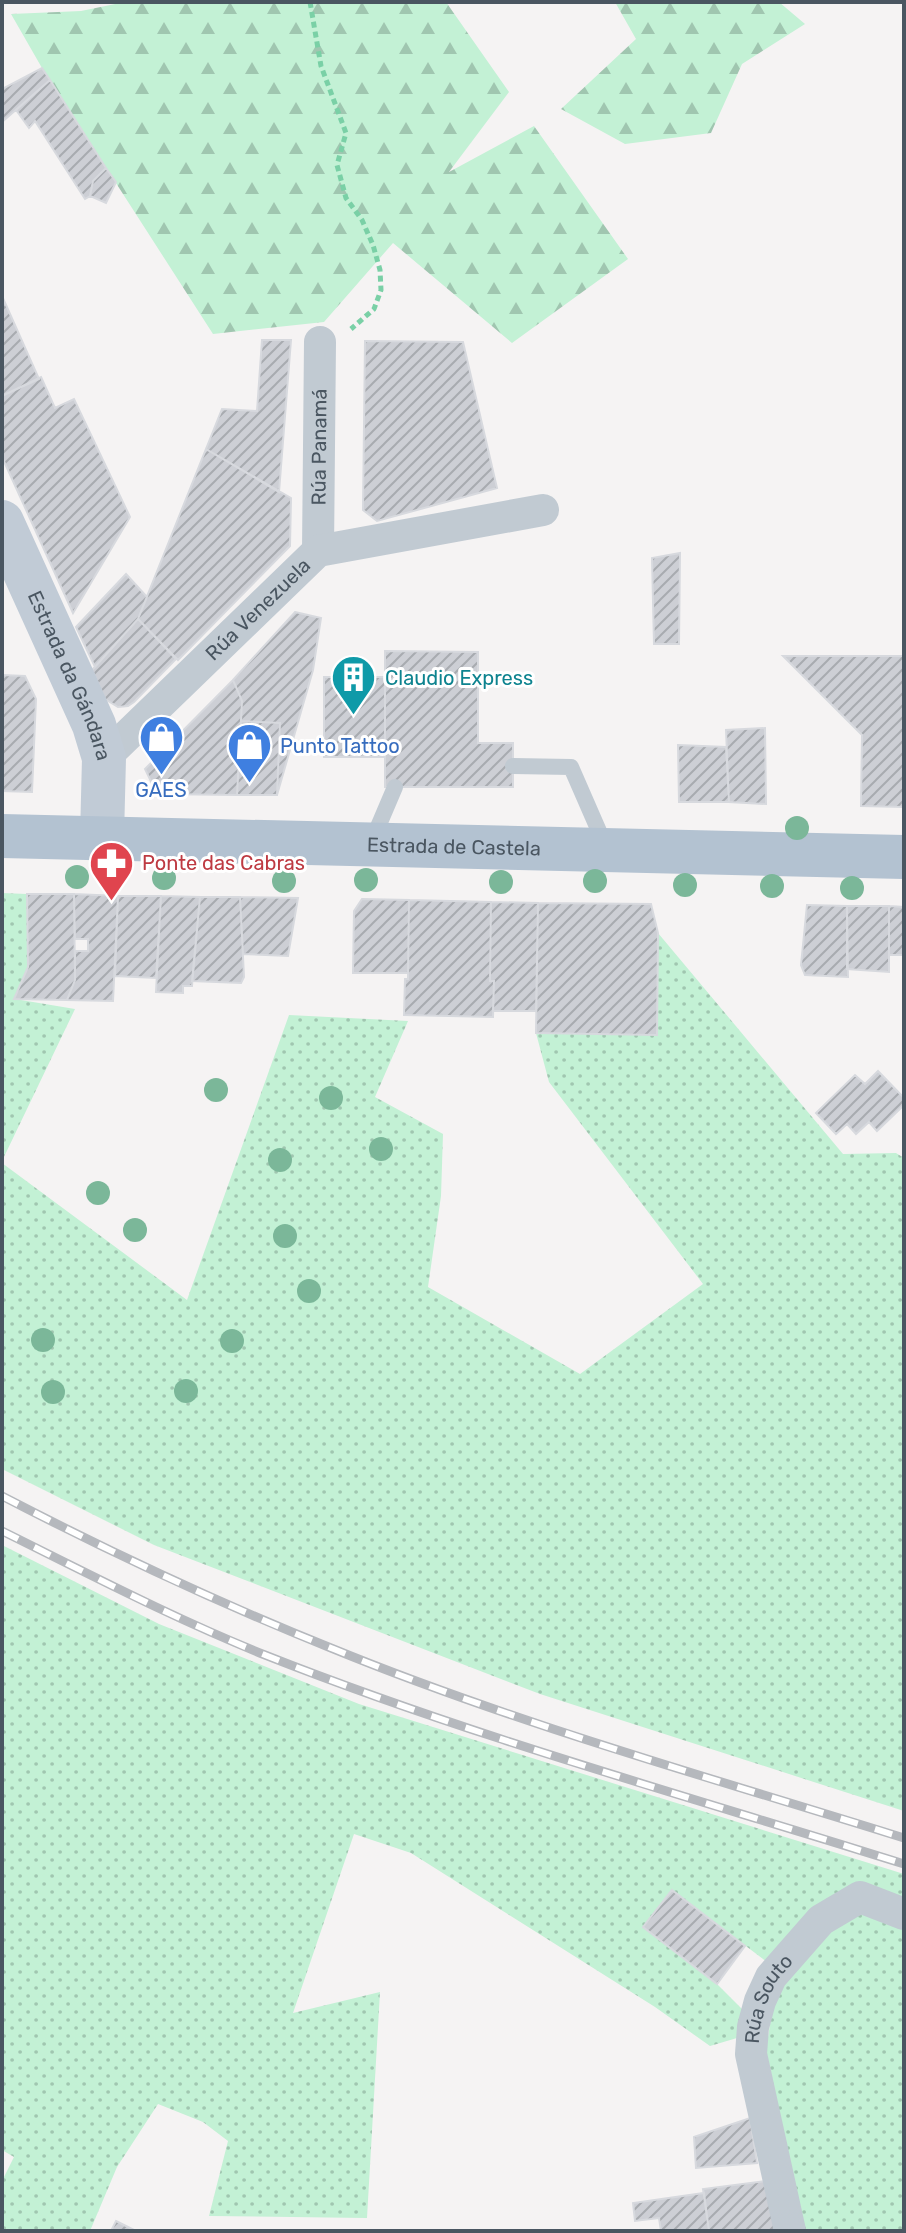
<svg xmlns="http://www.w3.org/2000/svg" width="906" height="2233" font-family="Rubik,sans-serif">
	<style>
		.grass { fill: url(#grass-dots) }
		.forest { fill: url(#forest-firs) }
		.building { fill: url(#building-hatch); stroke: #d7d9de; stroke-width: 2 }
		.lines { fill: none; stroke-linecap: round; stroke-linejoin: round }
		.path { stroke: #7ad0a6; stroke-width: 5; stroke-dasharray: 6 4; stroke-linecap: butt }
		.lane { stroke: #c1cad2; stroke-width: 16 }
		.street { stroke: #c1cad2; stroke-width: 32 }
		.secondary { stroke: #c1cbd6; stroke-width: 44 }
		.primary { stroke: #b3c2d1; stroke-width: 44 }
		.rail-casing { stroke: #b5b8bd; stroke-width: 9 }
		.rail { stroke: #fff; stroke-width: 6; stroke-dasharray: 18; stroke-linecap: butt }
		.tree { fill: #7bb799 }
		.labels { text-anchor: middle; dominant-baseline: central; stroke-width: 6; stroke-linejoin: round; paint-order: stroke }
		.street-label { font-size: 20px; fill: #4a5661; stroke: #fff }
		.culture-label { font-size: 20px; fill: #0d838f; stroke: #fff; text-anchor: start }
		.shop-label { font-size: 20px; fill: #366cbe; stroke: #fff; text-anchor: start }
		.health-label { font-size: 20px; fill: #be3a42; stroke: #fff; text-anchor: start }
	</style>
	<defs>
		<pattern id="grass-dots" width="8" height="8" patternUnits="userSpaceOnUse" patternTransform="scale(2)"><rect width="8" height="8" fill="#c3f1d5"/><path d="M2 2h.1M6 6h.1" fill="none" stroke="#a0c6b0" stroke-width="1.8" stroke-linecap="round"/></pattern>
		<pattern id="forest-firs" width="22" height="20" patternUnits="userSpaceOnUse" patternTransform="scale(2)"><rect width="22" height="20" fill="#c3f1d5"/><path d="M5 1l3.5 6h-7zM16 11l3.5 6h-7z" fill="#a0c6b0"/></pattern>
		<pattern id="building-hatch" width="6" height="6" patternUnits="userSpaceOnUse" patternTransform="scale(2)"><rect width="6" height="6" fill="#cdcfd5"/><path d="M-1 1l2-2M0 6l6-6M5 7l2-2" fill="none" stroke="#a8abb0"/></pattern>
	</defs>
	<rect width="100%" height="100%" fill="#f5f3f3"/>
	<!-- grass -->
	<path class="grass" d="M2 893 27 894 28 967 15 999 75 1009 2 1161Z
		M658 933 843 1154 896 1153 904 1158V1811L540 1694 154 1545 2 1469V1163L187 1300 289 1015 408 1021 375 1097 443 1134 441 1196 428 1287 580 1374 703 1284 549 1082 536 1033 656 1034Z
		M2 1545 159 1624 359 1704 904 1874V1902L862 1888 767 1962 672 1890 643 1927 717 1984 742 2009 737 2038 710 2046 655 2007 411 1853 354 1834 293 2013 380 1992 367 2218 209 2216 228 2141 203 2122 158 2104 117 2167 90 2231H2V2181L14 2157 2 2150Z
		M860 1906 904 1926V2231H805L766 2050 773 2005 799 1957Z"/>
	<!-- forest -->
	<path class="forest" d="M125 2H446L509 92 449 172 534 126 628 259 512 343 393 243 324 322 213 334 42 68 11 14 81 11Z
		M615 2H779L805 24 742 64 711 133 625 144 561 109 636 39Z"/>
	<!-- building -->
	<path class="building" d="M42 68 50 80 2 122V89Z
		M50 80 106 168 93 181 90 196 85 199 35 121 29 128 16 110Z
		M106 168 116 182 106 203 90 196 93 181Z
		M2 296 39 379 2 396Z
		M262 340H291L279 492 206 449 222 409 257 411Z
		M365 341 463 342 497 488 377 521 363 510Z
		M41 377 55 408 74 399 130 517 73 613 2 457V396Z
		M206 449 291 498 290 546 178 660 138 619Z
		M680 553 679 644H654L652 558Z
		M126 574 147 597 138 619 95 667 76 627Z
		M295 612 321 618 313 670 277 795 280 723 241 721 242 701 233 680Z
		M138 619 176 659 134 702 128 706 118 707 105 699 92 670Z
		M385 651 478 652V743H513V787H385Z
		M783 656H904V807L861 806 862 735Z
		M2 675 25 676 36 699 32 792 2 791Z
		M324 677H385V757H324Z
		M233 680 242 701 237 795 157 794 145 769Z
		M241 721 280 723 277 795H237Z
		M765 728 766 804 729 802 726 730Z
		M678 745 726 747 729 802H679Z
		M27 894H74L75 980 67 1000 14 999 28 967Z
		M74 894 118 896 113 1001 67 1000 75 980V951H88V939H75Z
		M118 896H161L156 978 115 976Z
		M161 896 200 897 192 986H183V993L156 992Z
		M200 897H240L244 977 241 983 192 981Z
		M240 897 298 898 288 956 243 954Z
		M362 899 409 900 408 973H353L354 911Z
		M409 900 491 902 490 981H494L493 1017 404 1015 405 979H408Z
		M491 902 538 903 536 1011H493L494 981H490Z
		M538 903 651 904 658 933 657 1035 536 1033Z
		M807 905 847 906 848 977 805 975 801 965Z
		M847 906H889V972L847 969Z
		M889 906 904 907V955H889Z
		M878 1071 904 1098V1105L877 1131 869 1122 856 1134 847 1124 836 1134 816 1113 855 1075 865 1084Z
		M672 1890 745 1946 717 1984 643 1927Z
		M750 2118 757 2163 696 2168 694 2137Z
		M773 2180 780 2231H709L703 2189Z
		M704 2193 709 2231H661L659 2218 635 2221 633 2203Z
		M116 2221 136 2231H111Z"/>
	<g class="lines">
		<!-- path -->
		<path class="path" d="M310 2 321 66 346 133 337 165 346 198 362 220 373 245 380 270 381 290 374 309 351 329"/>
		<!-- lane -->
		<path class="lane" d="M513 766 571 767 605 845
			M372 841 395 787"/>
		<!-- street -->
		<g class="street">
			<path id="s1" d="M318 551 320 342"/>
			<path id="s2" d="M104 758 318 551 543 510"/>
			<path id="s3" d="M790 2231 751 2054 753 2027 760 2001 771 1977 821 1920 860 1897 904 1914"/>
		</g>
		<!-- secondary -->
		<path class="secondary" id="s4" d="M2 522 94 725 104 758 102 837"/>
		<!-- primary -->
		<path class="primary" id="s5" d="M2 836 904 857"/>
		<defs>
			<path id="rail" d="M2 1496C110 1552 219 1603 331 1648 517 1724 712 1778 904 1838
				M2 1531C89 1574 175 1619 265 1655 473 1737 691 1797 904 1864"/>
		</defs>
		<!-- rail casing -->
		<use href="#rail" class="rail-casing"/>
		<!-- rail -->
		<use href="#rail" class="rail"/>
	</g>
	<!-- trees -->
	<g class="tree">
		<circle cx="797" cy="828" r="12"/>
		<circle cx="77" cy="877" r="12"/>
		<circle cx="164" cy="878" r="12"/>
		<circle cx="366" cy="880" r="12"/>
		<circle cx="284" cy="881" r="12"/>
		<circle cx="595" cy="881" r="12"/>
		<circle cx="501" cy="882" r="12"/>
		<circle cx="685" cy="885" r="12"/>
		<circle cx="772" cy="886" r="12"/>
		<circle cx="852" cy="888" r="12"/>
		<circle cx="216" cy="1090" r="12"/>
		<circle cx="331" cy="1098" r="12"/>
		<circle cx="381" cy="1149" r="12"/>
		<circle cx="280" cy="1160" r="12"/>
		<circle cx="98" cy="1193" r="12"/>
		<circle cx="135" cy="1230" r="12"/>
		<circle cx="285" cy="1236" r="12"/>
		<circle cx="309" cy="1291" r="12"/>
		<circle cx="43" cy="1340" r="12"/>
		<circle cx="232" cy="1341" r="12"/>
		<circle cx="186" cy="1391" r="12"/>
		<circle cx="53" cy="1392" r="12"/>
	</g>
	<!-- icons -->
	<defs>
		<symbol id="building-pin" viewBox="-11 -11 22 30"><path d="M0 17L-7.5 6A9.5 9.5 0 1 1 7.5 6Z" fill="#0f9aa8" stroke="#fff"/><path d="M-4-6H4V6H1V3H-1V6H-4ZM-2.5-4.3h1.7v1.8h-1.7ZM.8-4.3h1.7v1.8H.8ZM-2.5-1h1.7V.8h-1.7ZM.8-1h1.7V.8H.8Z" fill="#fff"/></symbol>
		<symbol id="shop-pin" viewBox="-11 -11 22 30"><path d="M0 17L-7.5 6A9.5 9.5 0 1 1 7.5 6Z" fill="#3f7fe0" stroke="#fff"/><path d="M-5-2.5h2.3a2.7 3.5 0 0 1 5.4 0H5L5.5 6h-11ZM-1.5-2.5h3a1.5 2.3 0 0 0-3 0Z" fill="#fff"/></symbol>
		<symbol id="pharmacy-pin" viewBox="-11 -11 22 30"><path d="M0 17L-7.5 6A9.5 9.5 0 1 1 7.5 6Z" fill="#e0444e" stroke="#fff"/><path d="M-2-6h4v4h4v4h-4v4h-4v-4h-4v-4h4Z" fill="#fff"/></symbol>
	</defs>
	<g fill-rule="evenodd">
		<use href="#building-pin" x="328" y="652" width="51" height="69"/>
		<use href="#shop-pin" x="136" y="712" width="51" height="69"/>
		<use href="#shop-pin" x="224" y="720" width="51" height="69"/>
		<use href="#pharmacy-pin" x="86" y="838" width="51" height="69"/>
	</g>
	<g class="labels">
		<!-- street labels -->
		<g class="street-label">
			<text stroke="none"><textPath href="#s1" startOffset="104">Rúa Panamá</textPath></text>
			<text stroke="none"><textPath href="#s2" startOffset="214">Rúa Venezuela</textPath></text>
			<text stroke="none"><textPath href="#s4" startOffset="168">Estrada da Gándara</textPath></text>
			<text stroke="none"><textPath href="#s5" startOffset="452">Estrada de Castela</textPath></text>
			<text stroke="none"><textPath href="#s3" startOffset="240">Rúa Souto</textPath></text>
		</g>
		<!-- culture labels -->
		<g class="culture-label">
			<text x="385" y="678">Claudio Express</text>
		</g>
		<!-- shop labels -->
		<g class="shop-label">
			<text x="280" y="746">Punto Tattoo</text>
			<text x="161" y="790" text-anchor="middle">GAES</text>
		</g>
		<!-- health labels -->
		<g class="health-label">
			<text x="142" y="863">Ponte das Cabras</text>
		</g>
	</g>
	<!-- border -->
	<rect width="906" height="2233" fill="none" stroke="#4a5661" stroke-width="8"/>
</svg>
